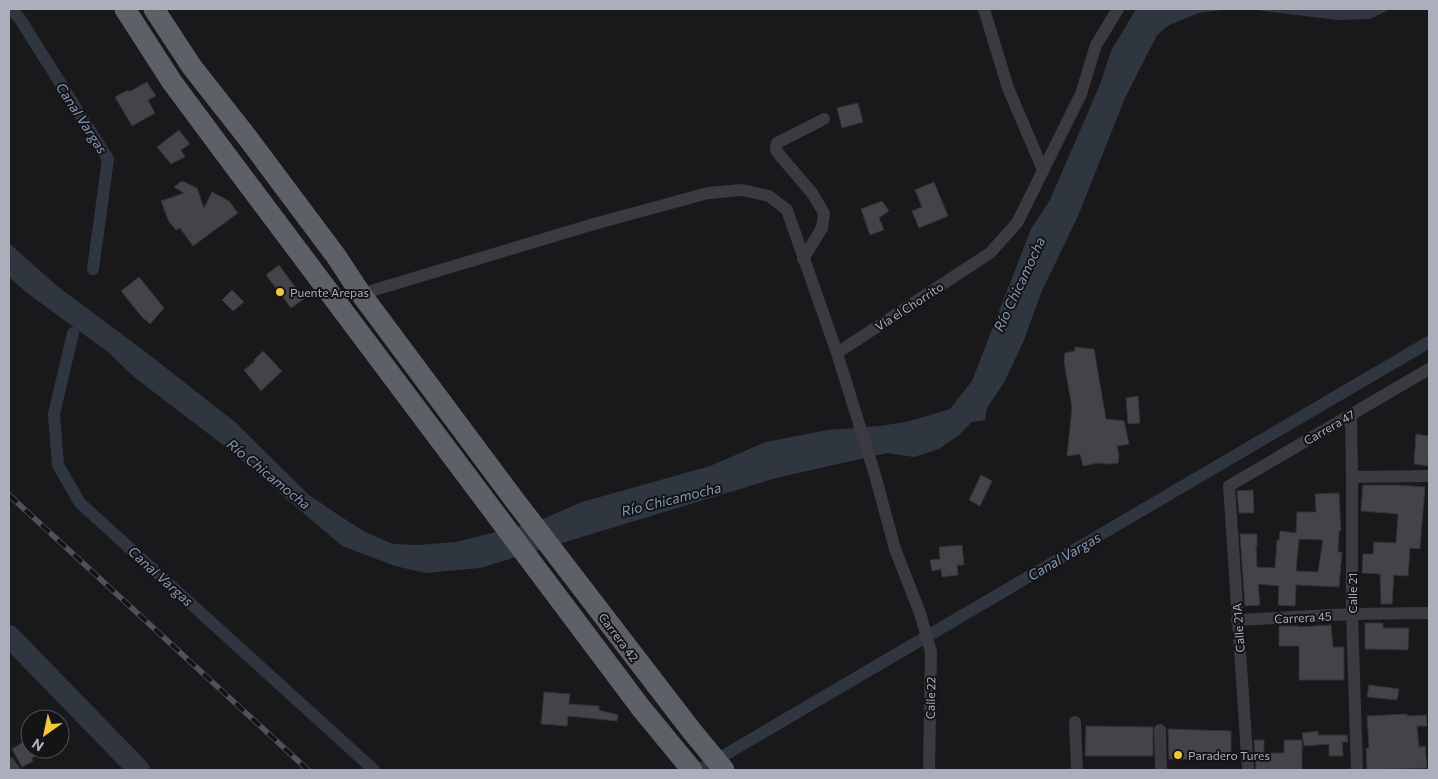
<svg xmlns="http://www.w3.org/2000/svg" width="1438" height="779" font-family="Commissioner,sans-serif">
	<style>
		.water { fill: #2f363f }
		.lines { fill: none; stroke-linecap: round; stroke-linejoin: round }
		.canal { stroke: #2f363f; stroke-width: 12 }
		.river { stroke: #2f363f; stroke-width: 22 }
		.building { fill: #434348; stroke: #333337; fill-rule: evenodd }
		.minor { stroke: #3a3a40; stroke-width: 12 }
		.trunk { stroke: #5e6068; stroke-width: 21 }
		.rail-casing { stroke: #515259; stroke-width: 5.5 }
		.rail { stroke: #141416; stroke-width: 4; stroke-dasharray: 11; stroke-linecap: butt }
		.poi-dot { fill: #f0c83c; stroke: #141416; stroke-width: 2 }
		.labels { text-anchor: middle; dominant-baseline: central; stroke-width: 4; stroke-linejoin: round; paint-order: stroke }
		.poi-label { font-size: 12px; fill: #abaebb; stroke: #141416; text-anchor: start }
		.street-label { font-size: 12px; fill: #abaebb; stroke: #141416 }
		.water-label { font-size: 14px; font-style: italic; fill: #8398b5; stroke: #141416 }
	</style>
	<rect width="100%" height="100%" fill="#19191b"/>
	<!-- water -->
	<path class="water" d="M1136 9H1230L1199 13 1169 25 1157 35 1125 98 1078 216 1041 293 1024 340 1005 381 987 408 985 420 972 422 959 435 939 449 914 457 887 453 776 478 480 568 426 573 395 566 342 546 231 451 134 377 108 352 27 293 9 277V243L57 286 143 350 235 422 309 495 340 516 365 532 393 544 418 545 456 542 536 522 582 502 710 466 766 442 827 430 880 426 910 421 950 409 972 381 1031 229 1050 200 1101 82 1111 51Z
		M1247 9H1391L1370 19 1337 20Z"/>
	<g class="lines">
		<!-- canal -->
		<path class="canal" d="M11 9 20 19 108 159 93 269
			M73 333 54 414 58 465 80 503 374 770
			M699 770 1429 342"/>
		<!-- river -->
		<path class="river" d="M9 636 139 770"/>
	</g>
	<!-- building -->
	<path class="building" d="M147 82 156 96 148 100 155 113 132 126 115 97 128 90 129 92Z
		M858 103 863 122 842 128 837 108Z
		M179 130 190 144 181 150 185 157 171 164 157 147Z
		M182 181 197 188 204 208 212 192 229 201 238 213 193 246 180 228 176 230 169 222 161 201 184 193 174 187Z
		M934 182 948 216 919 228 912 211 922 207 915 190Z
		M882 201 889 211 879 218 884 230 870 235 861 209Z
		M279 265 304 299 291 308 266 275Z
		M139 277 164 308 150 324 142 317 121 291Z
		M232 290 244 302 233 311 222 300Z
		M1075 347 1094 349 1106 419 1124 421 1129 444 1117 446 1119 455 1118 463 1108 464 1098 463 1083 466 1080 454 1067 456 1072 408 1064 361 1065 353 1075 351Z
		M263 351 282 371 261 391 244 370 255 361 254 360Z
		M1138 396 1140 423 1128 424 1126 398Z
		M1416 434 1429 436 1428 466 1414 464Z
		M981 475 992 481 980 506 969 500Z
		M1363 485H1396L1425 487 1420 549 1410 548 1408 576 1394 575 1392 604H1381L1380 574 1362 573 1363 554H1373L1374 542 1396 543 1398 514 1361 511Z
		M1253 490 1254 513H1239L1237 491Z
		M1339 493 1341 531H1339L1338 552H1342L1339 587 1296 585 1295 606 1278 605 1279 586 1258 584 1260 605 1245 606 1240 534H1257V546H1256L1257 567 1275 568 1277 540H1279L1280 531 1296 533 1297 512H1316L1315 494ZM1299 539 1323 540 1318 572 1297 571 1296 570Z
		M962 545 964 565H957L958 575 942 577 941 569 932 571 930 560 940 559 939 547Z
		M1365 623H1383V628H1409L1408 650 1365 649Z
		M1331 625 1333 647H1344V680H1299V646H1279V626H1298V627Z
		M1369 685 1399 689 1397 700 1367 697Z
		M544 692 570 694 569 704 599 706V710L618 715 617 721 568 716 567 726 541 724Z
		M1407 714V716L1426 715 1427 726H1417L1419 747 1425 746 1427 768 1367 770 1366 749 1369 748 1367 716Z
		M1086 726 1153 727V756H1085Z
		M1168 729 1231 731V760L1169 759Z
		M1318 731V735H1347L1348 742H1342L1343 756H1329V744L1304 746 1302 733Z
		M28 739 30 743V749H34L37 755 32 758 33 761 22 767 12 749Z
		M1254 740H1264V753H1284V740H1302V770H1256Z"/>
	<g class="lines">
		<!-- minor -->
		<path class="minor" d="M984 9 1008 88 1043 170
			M803 259 822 228 824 213 812 193 777 152 776 148 777 143 824 119
			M361 294 594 224 708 193 742 190 769 196 787 210 837 353
			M1351 415 1352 477V614L1357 770
			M1352 477 1429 476
			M1237 620 1352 614 1429 613
			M1075 722 1077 770
			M1160 730 1161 770
			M9 763 14 770
			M929 770 931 652 920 613 895 549 875 475 837 353 990 253 1017 223 1081 94 1096 45 1118 9
			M1248 770 1229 486 1429 369"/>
		<!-- trunk -->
		<path class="trunk" d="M125 9 172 82 224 152 641 708 692 770
			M154 9 192 67 247 137 336 256 361 294 516 502 691 730 724 770"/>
		<defs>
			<path id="rail" d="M9 495 308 770"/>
		</defs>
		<!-- rail casing -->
		<use href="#rail" class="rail-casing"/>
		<!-- rail -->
		<use href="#rail" class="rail"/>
	</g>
	<!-- markers -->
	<g class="poi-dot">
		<circle cx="280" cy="292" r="5"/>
		<circle cx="1178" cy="755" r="5"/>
	</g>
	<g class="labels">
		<!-- poi labels -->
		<g class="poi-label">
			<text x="290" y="292">Puente Arepas</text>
			<text x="1188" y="755">Paradero Tures</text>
		</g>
		<!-- street labels -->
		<g class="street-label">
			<text transform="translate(909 306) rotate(-33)">Vía el Chorrito</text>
			<text transform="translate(1329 427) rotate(-30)">Carrera 47</text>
			<text transform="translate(1352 593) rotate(-90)">Calle 21</text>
			<text transform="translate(1303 617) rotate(-3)">Carrera 45</text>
			<text transform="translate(1238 628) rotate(-94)">Calle 21A</text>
			<text transform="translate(619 637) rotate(53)">Carrera 42</text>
			<text transform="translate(930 698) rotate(-89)">Calle 22</text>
		</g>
		<!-- water labels -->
		<g class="water-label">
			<text transform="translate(82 118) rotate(57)">Canal Vargas</text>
			<text transform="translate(1019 284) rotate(-65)">Río Chicamocha</text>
			<text transform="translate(269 474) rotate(39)">Río Chicamocha</text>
			<text transform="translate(671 499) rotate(-14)">Río Chicamocha</text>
			<text transform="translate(1064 556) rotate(-30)">Canal Vargas</text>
			<text transform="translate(161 576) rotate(42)">Canal Vargas</text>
		</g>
	</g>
	<!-- border -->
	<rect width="1438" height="779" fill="none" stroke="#abaebb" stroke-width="20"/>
	<!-- north arrow -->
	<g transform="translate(45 734) rotate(213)"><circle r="24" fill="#141416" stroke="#505258"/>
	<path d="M0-4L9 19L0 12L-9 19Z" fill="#f0c83c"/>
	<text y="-8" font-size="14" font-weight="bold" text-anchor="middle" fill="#abaebb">N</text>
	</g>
</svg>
